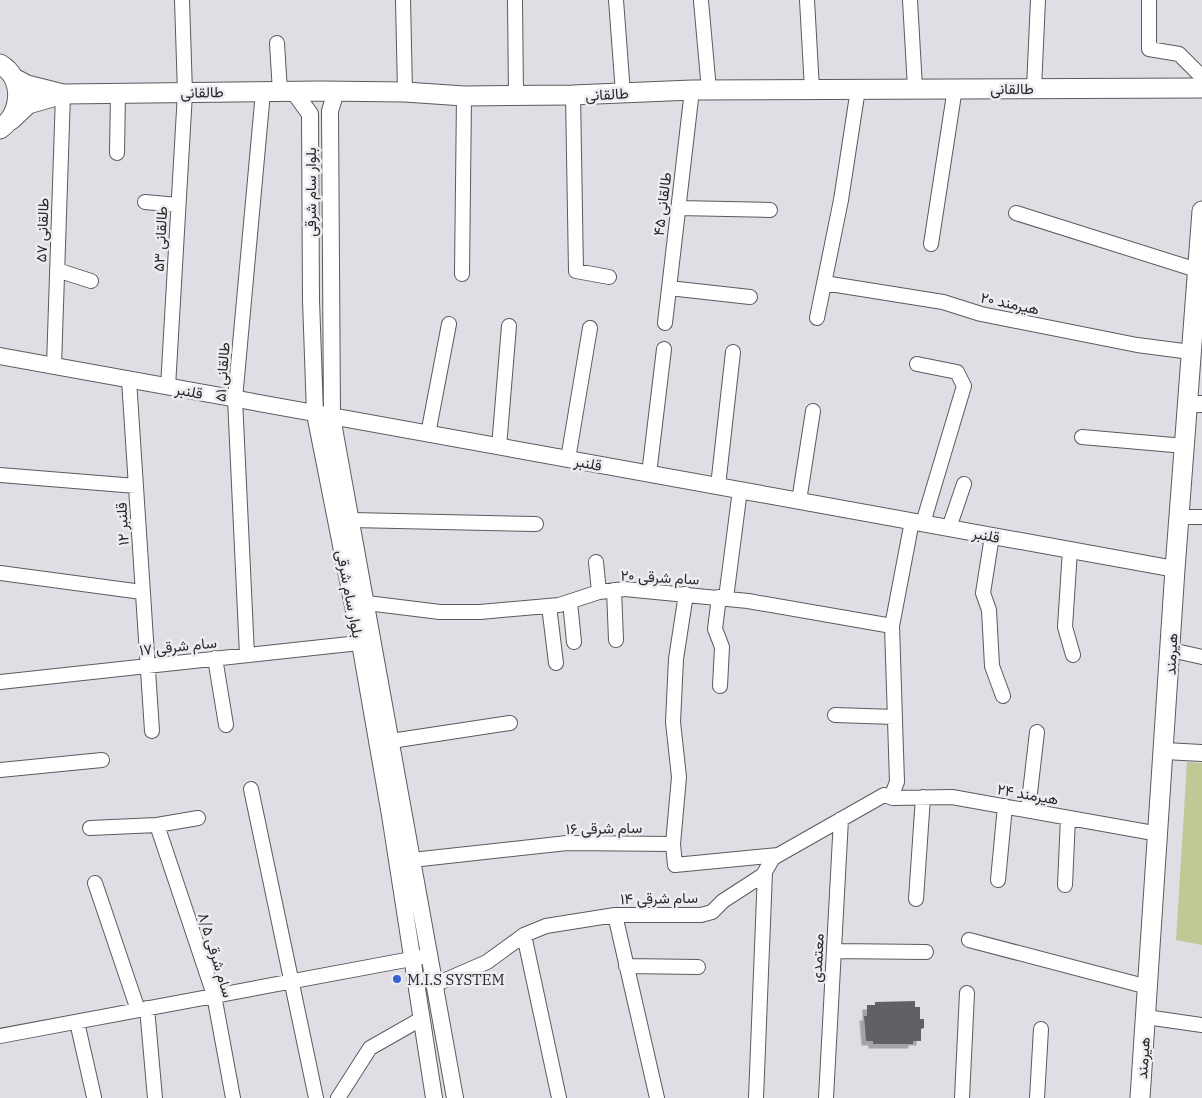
<svg xmlns="http://www.w3.org/2000/svg" width="1202" height="1098" font-family="'IBM Plex Serif',Vazirmatn,serif">
	<style>
		.green { fill: #bfc996 }
		.building { fill: #646165; filter: url(#shadow) }
		.lines { fill: none; stroke-linecap: round; stroke-linejoin: round }
		.minor-casing { stroke: #5b5a5e; stroke-width: 16 }
		.tertiary-casing { stroke: #5b5a5e; stroke-width: 18 }
		.secondary-casing { stroke: #5b5a5e; stroke-width: 21 }
		.minor { stroke: #fff; stroke-width: 14 }
		.tertiary { stroke: #fff; stroke-width: 16 }
		.secondary { stroke: #fff; stroke-width: 19 }
		.poi-dot { fill: #3762d2; stroke: #edecf1; stroke-width: 2 }
		.labels { text-anchor: middle; dominant-baseline: central; stroke-width: 5; stroke-linejoin: round; paint-order: stroke }
		.street-label { font-size: 15px; fill: #29292b; stroke: #edecf1 }
		.poi-label { font-size: 15px; fill: #29292b; stroke: #edecf1; text-anchor: start }
	</style>
	<defs>
		<filter id="shadow"><feDropShadow dx="-4.5" dy="4.5" stdDeviation="0" flood-color="#0004"/></filter>
	</defs>
	<rect width="100%" height="100%" fill="#e0dee4"/>
	<!-- green -->
	<path class="green" d="M1187 762 1202 763V945L1176 940Z"/>
	<!-- building -->
	<path class="building" d="M915 1001V1007H920V1019H924V1028L921 1029V1041H913V1044H873V1041H866L864 1016H867V1005H875V1002Z"/>
	<g class="lines">
		<defs>
			<path id="minor" d="M403 0 405 92
				M515 0 516 95
				M616 0 623 93
				M807 0 812 89
				M910 0 915 88
				M1149 0V49L1179 54 1202 77
				M701 1 709 90
				M277 43 280 92
				M1034 88 1038 0
				M573 95 576 271 609 277
				M117 153 118 93
				M145 202 178 205
				M678 208 770 210
				M1016 213 1197 270
				M931 244 955 88
				M57 270 91 281
				M462 274 464 96
				M824 283 943 302 981 314 1137 345 1191 352
				M669 288 750 297
				M817 318 841 200 858 89
				M665 323 692 90
				M917 364 957 372 964 386 923 523
				M54 366 63 94
				M129 380 152 731
				M168 387 185 93 182 0
				M428 434 449 324
				M1082 437 1185 446
				M499 447 509 326
				M568 459 590 328
				M649 474 664 349
				M0 475 136 486
				M718 486 733 352
				M799 501 813 411
				M1179 517H1202
				M352 520 536 524
				M949 528 964 484
				M992 536 983 593 989 610 992 666 1003 696
				M1070 550 1065 627 1073 655
				M596 562 599 592
				M0 573 142 592
				M614 590 616 640
				M719 597 715 629 722 647 720 686
				M726 598 740 490
				M570 602 574 642
				M367 603 440 612H480L559 605 599 592 625 589 748 601 892 626
				M549 606 556 663
				M1171 650 1202 657
				M247 655 235 399 263 92
				M215 658 226 725
				M0 682 359 643
				M835 715 895 717
				M391 741 510 723
				M0 770 102 760
				M251 789 316 1098
				M891 797 897 782 892 626 912 521
				M1028 810 1037 732
				M157 825 214 995 233 1098
				M90 828 157 825 198 818
				M673 844 679 777 673 722 676 659 686 594
				M412 860 567 843 673 844 675 865 778 855
				M998 880 1005 806
				M95 883 138 1010
				M1065 885 1068 818
				M916 899 923 797
				M615 915 657 1098
				M524 935 559 1098
				M969 940 1148 987
				M834 951 926 952
				M626 966 698 967
				M434 985 487 962 524 935 546 926 615 915H701L712 912 723 901 763 875 773 858 884 795 893 798 952 797 1159 834
				M147 1008 155 1098
				M1146 1017 1202 1025
				M77 1022 94 1097
				M0 1036 422 957
				M338 1098 370 1048 421 1019
				M756 1098 765 872
				M826 1098 841 819
				M962 1098 967 993
				M1037 1098 1041 1029"/>
			<path id="tertiary" d="M336 91 330 111 332 417 455 1098
				M294 92 310 114 311 300 315 414 357 626 390 815 434 1098
				M0 356 1175 569
				M1188 404H1202
				M1165 751 1202 753"/>
			<path id="secondary" d="M0 64C25 79 22 113 0 129
				M14 78 27 85 63 94 321 91 405 92 464 96 573 95 692 90 1202 88
				M11 120 28 104 63 94
				M1140 1098 1175 569 1202 211"/>
		</defs>
		<!-- minor casing -->
		<use href="#minor" class="minor-casing"/>
		<!-- tertiary casing -->
		<use href="#tertiary" class="tertiary-casing"/>
		<!-- secondary casing -->
		<use href="#secondary" class="secondary-casing"/>
		<!-- minor -->
		<use href="#minor" class="minor"/>
		<!-- tertiary -->
		<use href="#tertiary" class="tertiary"/>
		<!-- secondary -->
		<use href="#secondary" class="secondary"/>
	</g>
	<!-- markers -->
	<circle class="poi-dot" cx="397" cy="979" r="5"/>
	<g class="labels">
		<!-- street labels -->
		<g class="street-label">
			<text x="1012" y="88">طالقانی</text>
			<text transform="translate(202 92) rotate(-1)">طالقانی</text>
			<text transform="translate(607 94) rotate(-3)">طالقانی</text>
			<text transform="translate(310 192) rotate(-90)">بلوار سام شرقی</text>
			<text transform="translate(662 204) rotate(-83)">طالقانی ۴۵</text>
			<text transform="translate(42 230) rotate(-88)">طالقانی ۵۷</text>
			<text transform="translate(160 239) rotate(-87)">طالقانی ۵۳</text>
			<text transform="translate(1010 303) rotate(12)">هیرمند ۲۰</text>
			<text transform="translate(222 372) rotate(-86)">طالقانی ۵۱</text>
			<text transform="translate(189 391) rotate(10)">قلنبر</text>
			<text transform="translate(588 463) rotate(10)">قلنبر</text>
			<text transform="translate(122 524) rotate(-93)">قلنبر ۱۲</text>
			<text transform="translate(986 535) rotate(10)">قلنبر</text>
			<text transform="translate(660 577) rotate(3)">سام شرقی ۲۰</text>
			<text transform="translate(350 594) rotate(79)">بلوار سام شرقی</text>
			<text transform="translate(178 646) rotate(-6)">سام شرقی ۱۷</text>
			<text transform="translate(1171 654) rotate(-87)">هیرمند</text>
			<text transform="translate(1028 794) rotate(10)">هیرمند ۲۴</text>
			<text transform="translate(604 828) rotate(-1)">سام شرقی ۱۶</text>
			<text transform="translate(659 898) rotate(-1)">سام شرقی ۱۴</text>
			<text transform="translate(216 955) rotate(73)">سام شرقی ۸/۵</text>
			<text transform="translate(817 958) rotate(-87)">معتمدی</text>
			<text transform="translate(1143 1058) rotate(-86)">هیرمند</text>
		</g>
		<!-- poi labels -->
		<g class="poi-label">
			<text x="407" y="979">M.I.S SYSTEM</text>
		</g>
	</g>
</svg>
